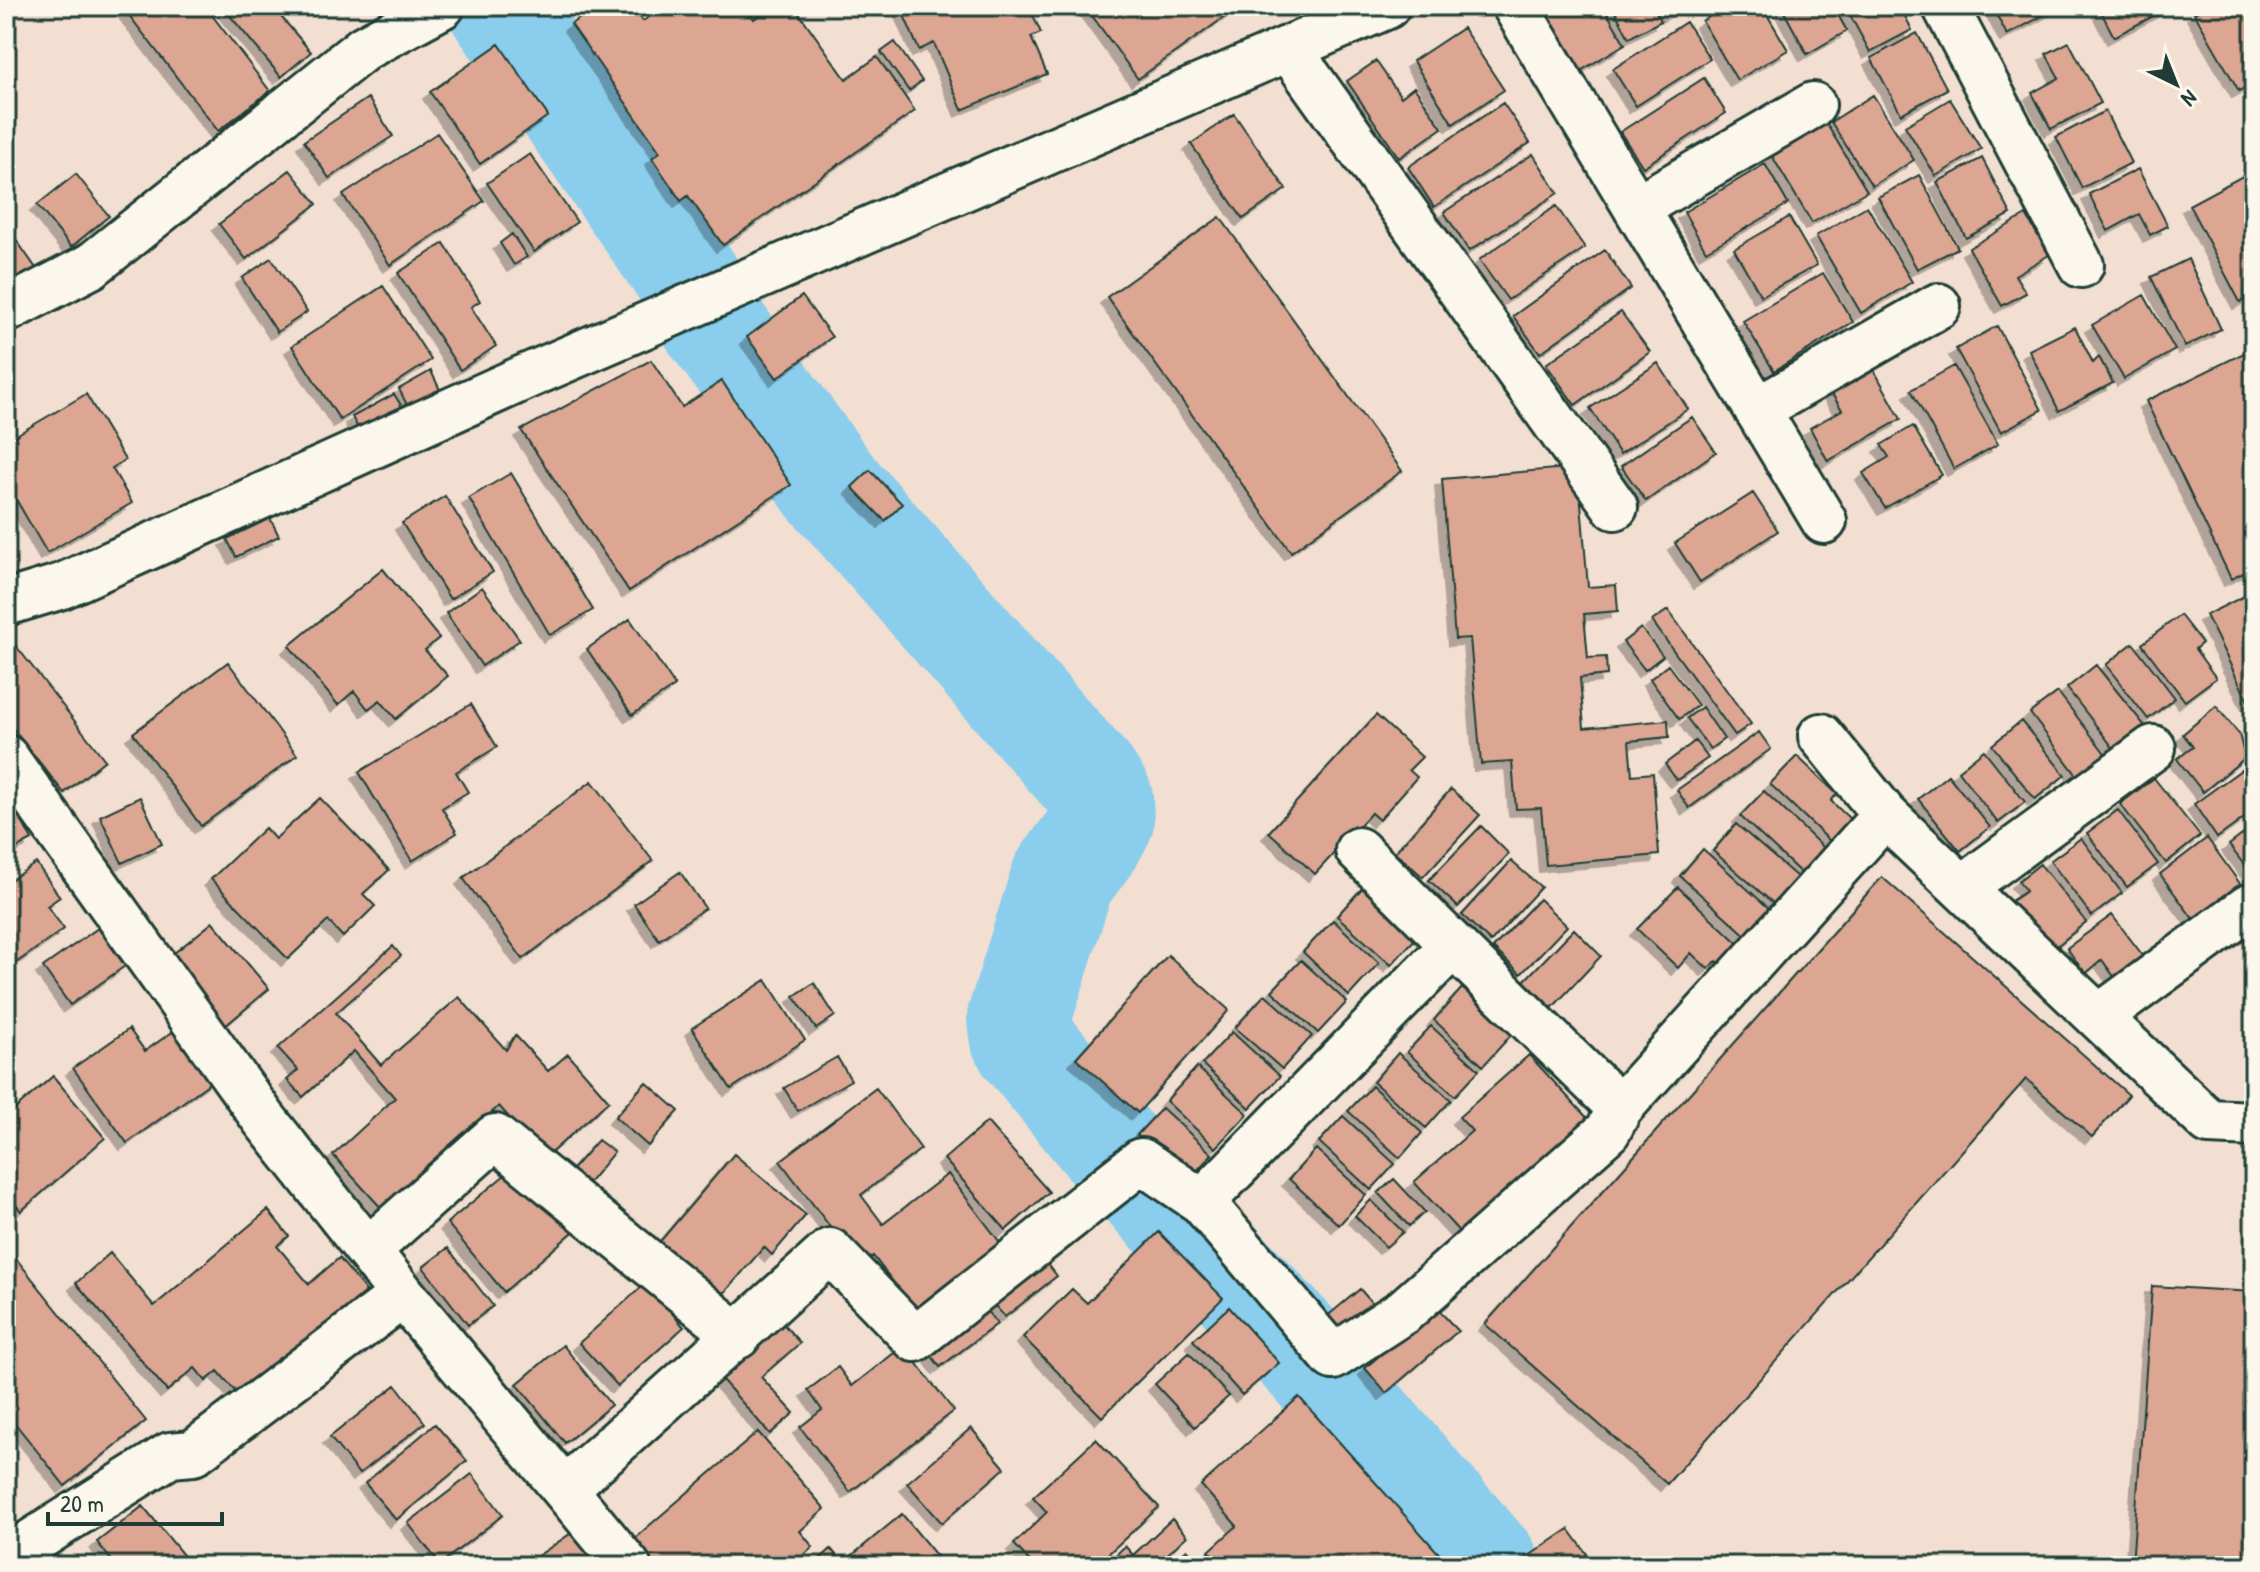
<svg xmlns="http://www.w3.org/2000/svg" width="2260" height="1572" font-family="'Patrick Hand',sans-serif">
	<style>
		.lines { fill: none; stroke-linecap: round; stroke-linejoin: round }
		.river { stroke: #8acdec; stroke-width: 104 }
		.building { fill: #dca693; stroke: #1f3d34; stroke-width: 2; filter: url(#shadow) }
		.minor-casing { stroke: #1f3d34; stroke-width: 50 }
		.minor { stroke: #fbf7ec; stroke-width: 44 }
	</style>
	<defs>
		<filter id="shadow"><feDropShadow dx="-7" dy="7" stdDeviation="0" flood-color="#0004"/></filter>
	</defs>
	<rect width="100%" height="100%" fill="#f2dfd1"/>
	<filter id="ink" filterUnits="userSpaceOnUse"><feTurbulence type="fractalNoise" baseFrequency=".0125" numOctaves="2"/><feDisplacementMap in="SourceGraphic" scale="16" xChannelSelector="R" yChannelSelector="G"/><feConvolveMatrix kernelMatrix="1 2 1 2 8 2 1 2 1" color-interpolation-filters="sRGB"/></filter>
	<g filter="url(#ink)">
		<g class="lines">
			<!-- river -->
			<path class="river" d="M499 6 689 280 714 325 829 484 1089 780 1101 799 1102 820 1092 839 1062 880 1019 1018 1021 1034 1028 1047 1121 1160 1309 1359 1488 1566"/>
		</g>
		<!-- building -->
		<path class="building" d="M122 6H205L270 91 218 131Z
			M222 6H272L311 52 281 77Z
			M597 6H632L643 21 665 6H746L754 19 773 6H794L846 79 877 57 915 111 723 245 688 196 681 201 652 158 660 152 571 24Z
			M900 6H1029L1041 33 1031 37 1047 74 962 110 934 43 919 50Z
			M1085 6H1240L1138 79Z
			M1532 6H1603L1625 44 1572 76Z
			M1612 6H1653L1661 21 1629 38Z
			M1663 6H1686L1668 15Z
			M1728 6H1762L1788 50 1737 80 1702 21Z
			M1781 6H1833L1847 31 1807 54Z
			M1845 6H1900L1912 30 1870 52Z
			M1992 6H2058L2059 7 2007 35Z
			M2098 6H2172L2114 37Z
			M2207 6H2254V83L2239 91 2194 13Z
			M1686 22 1710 59 1636 106 1613 69Z
			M1463 28 1504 90 1453 124 1413 61Z
			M1917 33 1947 89 1901 114 1871 58Z
			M895 42 922 81 909 91 881 52Z
			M2069 42 2101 103 2051 129 2032 93 2059 78 2046 54Z
			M499 44 548 116 480 164 430 92Z
			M1376 61 1401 97 1414 87 1442 128 1399 158 1347 81Z
			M1704 78 1726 113 1643 167 1620 132Z
			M1873 95 1914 160 1872 186 1831 122Z
			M368 98 393 136 329 178 304 141Z
			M1950 99 1981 149 1936 176 1905 126Z
			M1503 103 1530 143 1434 207 1408 167Z
			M2105 111 2131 163 2082 188 2056 137Z
			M1234 114 1286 189 1243 219 1191 144Z
			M1826 123 1867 191 1812 223 1772 156Z
			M437 133 484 201 390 265 343 195Z
			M530 154 577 222 534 252 487 183Z
			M1533 154 1558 193 1469 251 1444 212Z
			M1982 158 2011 214 1966 238 1937 182Z
			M1765 164 1788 204 1706 251 1684 212Z
			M2138 169 2168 226 2150 235 2139 214 2108 231 2089 194Z
			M290 170 317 204 246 259 219 224Z
			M2250 172 2254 178V294L2240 302 2189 205Z
			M76 174 109 216 71 247 37 205Z
			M1919 175 1958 248 1917 269 1878 197Z
			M1556 206 1585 248 1508 300 1479 260Z
			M1867 206 1912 282 1861 313 1816 236Z
			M2026 215 2049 255 2015 275 2026 293 2002 306 1969 248Z
			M1220 217 1402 471 1291 552 1107 297Z
			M1789 217 1817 265 1761 296 1734 249Z
			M6 225 42 277 6 287Z
			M512 234 527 257 514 265 500 243Z
			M444 243 480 301 471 307 496 346 460 370 398 273Z
			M1605 250 1631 288 1540 353 1513 316Z
			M271 258 307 312 277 332 242 278Z
			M2188 259 2221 329 2185 347 2151 277Z
			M1823 273 1853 322 1774 371 1743 321Z
			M383 286 431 360 340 420 292 346Z
			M2144 295 2175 350 2124 379 2092 325Z
			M802 296 832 337 777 378 747 337Z
			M1621 312 1650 352 1575 405 1546 364Z
			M1997 326 2042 410 2001 432 1956 349Z
			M2075 327 2093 363 2099 357 2113 383 2059 411 2029 350Z
			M2254 348V568L2231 579 2146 401Z
			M651 360 682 407 722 381 791 485 629 591 521 430Z
			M1658 363 1688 409 1620 454 1590 408Z
			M1954 366 1998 444 1954 469 1911 390Z
			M1874 370 1901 419 1828 461 1810 428 1842 410 1832 394Z
			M431 371 442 394 410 411 399 389Z
			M86 394 125 460 112 468 132 503 47 553 6 482V441Z
			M394 394 404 410 362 435 352 417Z
			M1692 417 1716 452 1646 501 1621 466Z
			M1913 426 1942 475 1885 508 1863 473 1889 457 1881 445Z
			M1578 467 1588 587 1616 585 1618 611 1584 614 1588 658 1606 657 1607 675 1580 678 1584 728 1668 720 1669 737 1629 741 1632 775 1653 773 1659 855 1546 865 1541 808 1516 809 1512 762 1481 764 1470 638 1455 639 1442 479Z
			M870 470 902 504 885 521 852 487Z
			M511 473 593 610 550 635 469 498Z
			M1753 493 1778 531 1700 582 1675 543Z
			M445 496 493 572 450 599 402 523Z
			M270 518 279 536 236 557 227 539Z
			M383 569 439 638 425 650 448 676 396 719 380 700 368 709 354 691 338 705 289 646Z
			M482 587 520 640 482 666 446 613Z
			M2254 591V703L2250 705 2206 615Z
			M1668 610 1751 724 1735 735 1652 621Z
			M2180 615 2202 643 2195 649 2216 678 2185 701 2142 644Z
			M630 619 675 686 632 715 587 649Z
			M1641 628 1663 656 1645 670 1623 642Z
			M6 633 105 760 64 793 6 720Z
			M2133 643 2175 698 2148 719 2106 665Z
			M228 662 297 755 201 826 133 733Z
			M1668 665 1698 705 1679 719 1650 679Z
			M2096 665 2145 726 2115 750 2067 688Z
			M2058 692 2107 756 2079 778 2030 713Z
			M471 704 497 747 456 772 468 792 442 808 457 833 412 861 359 772Z
			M2216 706 2239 734 2245 758 2203 792 2177 759 2193 747 2183 734Z
			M1702 707 1724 739 1710 749 1687 718Z
			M1376 715 1422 757 1409 770 1417 777 1379 820 1371 813 1315 874 1269 832Z
			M2021 721 2065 775 2035 799 1992 745Z
			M1759 732 1771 749 1689 808 1677 790Z
			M1695 741 1708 758 1677 780 1665 764Z
			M1984 750 2025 802 1998 823 1958 771Z
			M1797 756 1837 794 1831 801 1851 820 1831 842 1770 784Z
			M2248 765 2254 773V811L2217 838 2194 804Z
			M1948 775 1990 827 1960 851 1918 799Z
			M2154 778 2200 836 2166 863 2120 804Z
			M592 781 653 861 523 959 463 878Z
			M1451 789 1480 815 1423 877 1395 852Z
			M1764 791 1827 851 1803 875 1740 816Z
			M6 792 32 840 6 854Z
			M140 797 162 844 122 863 100 816Z
			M320 798 389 870 363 894 375 906 343 937 328 921 288 959 211 879 265 828 275 839Z
			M2118 810 2158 864 2127 887 2087 833Z
			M1736 824 1804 883 1781 910 1713 851Z
			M1481 826 1509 854 1458 907 1429 880Z
			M2254 826V878L2229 845Z
			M2081 838 2122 893 2092 916 2050 861Z
			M2207 838 2241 885 2194 920 2160 874Z
			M1703 849 1772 911 1749 938 1680 876Z
			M1511 861 1541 887 1491 942 1462 915Z
			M36 863 60 897 47 906 64 929 6 970V883Z
			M2040 864 2086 922 2051 951 2011 901 2026 891 2018 881Z
			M680 872 705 908 659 940 634 904Z
			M1882 877 2129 1095 2092 1137 2026 1079 1667 1484 1485 1324Z
			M1364 886 1418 936 1391 965 1337 916Z
			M1678 887 1745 950 1726 970 1717 961 1708 969 1691 953 1678 968 1637 929Z
			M1539 899 1567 926 1521 974 1493 948Z
			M2112 915 2147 961 2118 982 2102 960 2085 974 2067 948Z
			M1333 920 1379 963 1349 996 1303 952Z
			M213 922 269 989 224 1027 168 958Z
			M98 928 125 966 70 1005 43 967Z
			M1574 929 1601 956 1552 1008 1524 981Z
			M393 946 401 956 336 1013 381 1065 459 997 506 1050 515 1035 548 1071 568 1054 609 1101 545 1158 499 1106 383 1210 333 1155 395 1098 354 1051 303 1097 287 1080 298 1070 278 1048Z
			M1168 955 1229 1010 1138 1113 1076 1058Z
			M1301 960 1347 1002 1318 1033 1272 991Z
			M766 980 805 1040 731 1089 692 1028Z
			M814 983 835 1016 816 1029 794 996Z
			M1462 988 1512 1034 1483 1066 1434 1020Z
			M1265 994 1312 1036 1282 1069 1235 1028Z
			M1431 1026 1479 1070 1455 1096 1407 1052Z
			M178 1028 215 1079 127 1143 73 1068 129 1029 145 1051Z
			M1232 1032 1280 1076 1250 1108 1202 1064Z
			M1398 1053 1451 1100 1426 1128 1373 1082Z
			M1529 1055 1591 1122 1464 1237 1414 1182 1472 1131 1459 1117Z
			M837 1057 851 1080 798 1111 784 1088Z
			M1197 1067 1248 1114 1216 1148 1166 1101Z
			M53 1076 105 1138 21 1211 6 1194V1117Z
			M646 1082 679 1111 648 1146 615 1117Z
			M1372 1086 1422 1133 1400 1158 1348 1111Z
			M876 1088 921 1149 861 1195 883 1224 948 1174 1005 1249 919 1315 873 1256 860 1266 780 1161Z
			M1162 1108 1212 1154 1187 1182 1137 1135Z
			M1343 1116 1395 1164 1371 1190 1319 1142Z
			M987 1122 1049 1192 1006 1230 944 1159Z
			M598 1140 614 1152 585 1187 569 1173Z
			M1316 1149 1366 1195 1339 1225 1289 1179Z
			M734 1154 806 1215 772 1255 764 1247 715 1304 652 1251Z
			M518 1164 581 1225 504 1292 447 1223Z
			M1394 1179 1425 1212 1409 1226 1378 1193Z
			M1371 1200 1403 1232 1386 1247 1355 1216Z
			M268 1210 289 1236 277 1246 309 1284 339 1258 366 1291 240 1397 218 1371 206 1381 195 1368 167 1391 76 1283 110 1253 154 1306Z
			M1159 1232 1223 1298 1102 1417 1023 1337 1072 1289 1087 1303Z
			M6 1246 146 1421 65 1486 6 1412Z
			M448 1248 493 1306 468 1325 423 1267Z
			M1041 1255 1057 1276 1005 1317 987 1297Z
			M646 1283 684 1327 618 1386 579 1343Z
			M2152 1286 2254 1292V1566H2132Z
			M1360 1289 1377 1309 1336 1343 1319 1323Z
			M980 1302 997 1324 940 1367 923 1344Z
			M1229 1307 1279 1363 1242 1395 1193 1340Z
			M1436 1307 1458 1331 1386 1393 1365 1368Z
			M779 1319 800 1343 761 1377 794 1413 770 1434 716 1373Z
			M563 1345 611 1405 565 1443 517 1384Z
			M903 1346 954 1411 850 1492 800 1427 822 1410 808 1390 838 1367 852 1386Z
			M1189 1353 1229 1396 1195 1427 1155 1384Z
			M396 1385 425 1423 359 1474 330 1437Z
			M1299 1397 1450 1566H1223L1209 1551 1237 1526 1201 1485Z
			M435 1424 467 1461 396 1520 365 1483Z
			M971 1428 1005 1468 942 1523 907 1483Z
			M758 1432 825 1509 800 1531 813 1547 792 1566H774L765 1555 753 1566H649L629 1543Z
			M1096 1439 1159 1507 1095 1566H1034L1014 1544 1047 1512 1033 1497Z
			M472 1474 503 1515 440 1564 408 1523Z
			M143 1506 192 1566H116L97 1542Z
			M902 1514 945 1566H812L831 1549 843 1563Z
			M1172 1519 1187 1536 1155 1566H1105L1125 1546 1133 1555Z
			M1569 1529 1587 1554 1569 1566H1531L1526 1558Z
			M573 1532 597 1566H523Z
			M1187 1549 1202 1566H1168Z"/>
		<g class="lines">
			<defs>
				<path id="minor" d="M1515 6 1824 521
					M1945 6 2081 265
					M1289 49 1615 507
					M1636 208 1813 105
					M6 310 91 266 364 48 442 6
					M1757 410 1938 306
					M6 603 62 586 530 375 1387 6
					M1821 736 1885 815
					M6 758 264 1119 403 1295 628 1566
					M1358 850 1453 945
					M1962 888 2153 748
					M2099 1017 2249 907
					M1202 1202 1453 945 1620 1108 1885 815 2209 1122 2254 1124
					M368 1250 495 1137 738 1336
					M565 1489 830 1251 915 1339 1141 1161 1202 1202 1333 1357 1404 1311 1608 1131 1620 1108
					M6 1558 170 1455 193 1453 403 1295"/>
			</defs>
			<!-- minor casing -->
			<use href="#minor" class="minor-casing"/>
			<!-- minor -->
			<use href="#minor" class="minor"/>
		</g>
	</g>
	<!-- margin -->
	<rect width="2260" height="1572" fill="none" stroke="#fbf7ec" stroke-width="32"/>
	<rect x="16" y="16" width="2228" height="1540" fill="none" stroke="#1f3d34" stroke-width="3" filter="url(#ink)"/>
	<!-- north arrow -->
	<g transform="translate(2176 84) rotate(137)" stroke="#fbf7ec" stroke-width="6" paint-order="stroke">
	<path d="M0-6L14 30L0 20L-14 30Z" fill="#1f3d34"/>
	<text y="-12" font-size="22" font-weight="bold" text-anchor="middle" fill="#1f3d34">N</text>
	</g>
	<!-- scale -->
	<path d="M48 1512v12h174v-12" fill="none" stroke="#1f3d34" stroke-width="4"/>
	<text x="60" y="1512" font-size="24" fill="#1f3d34" stroke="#fbf7ec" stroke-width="6" paint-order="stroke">20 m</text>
</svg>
